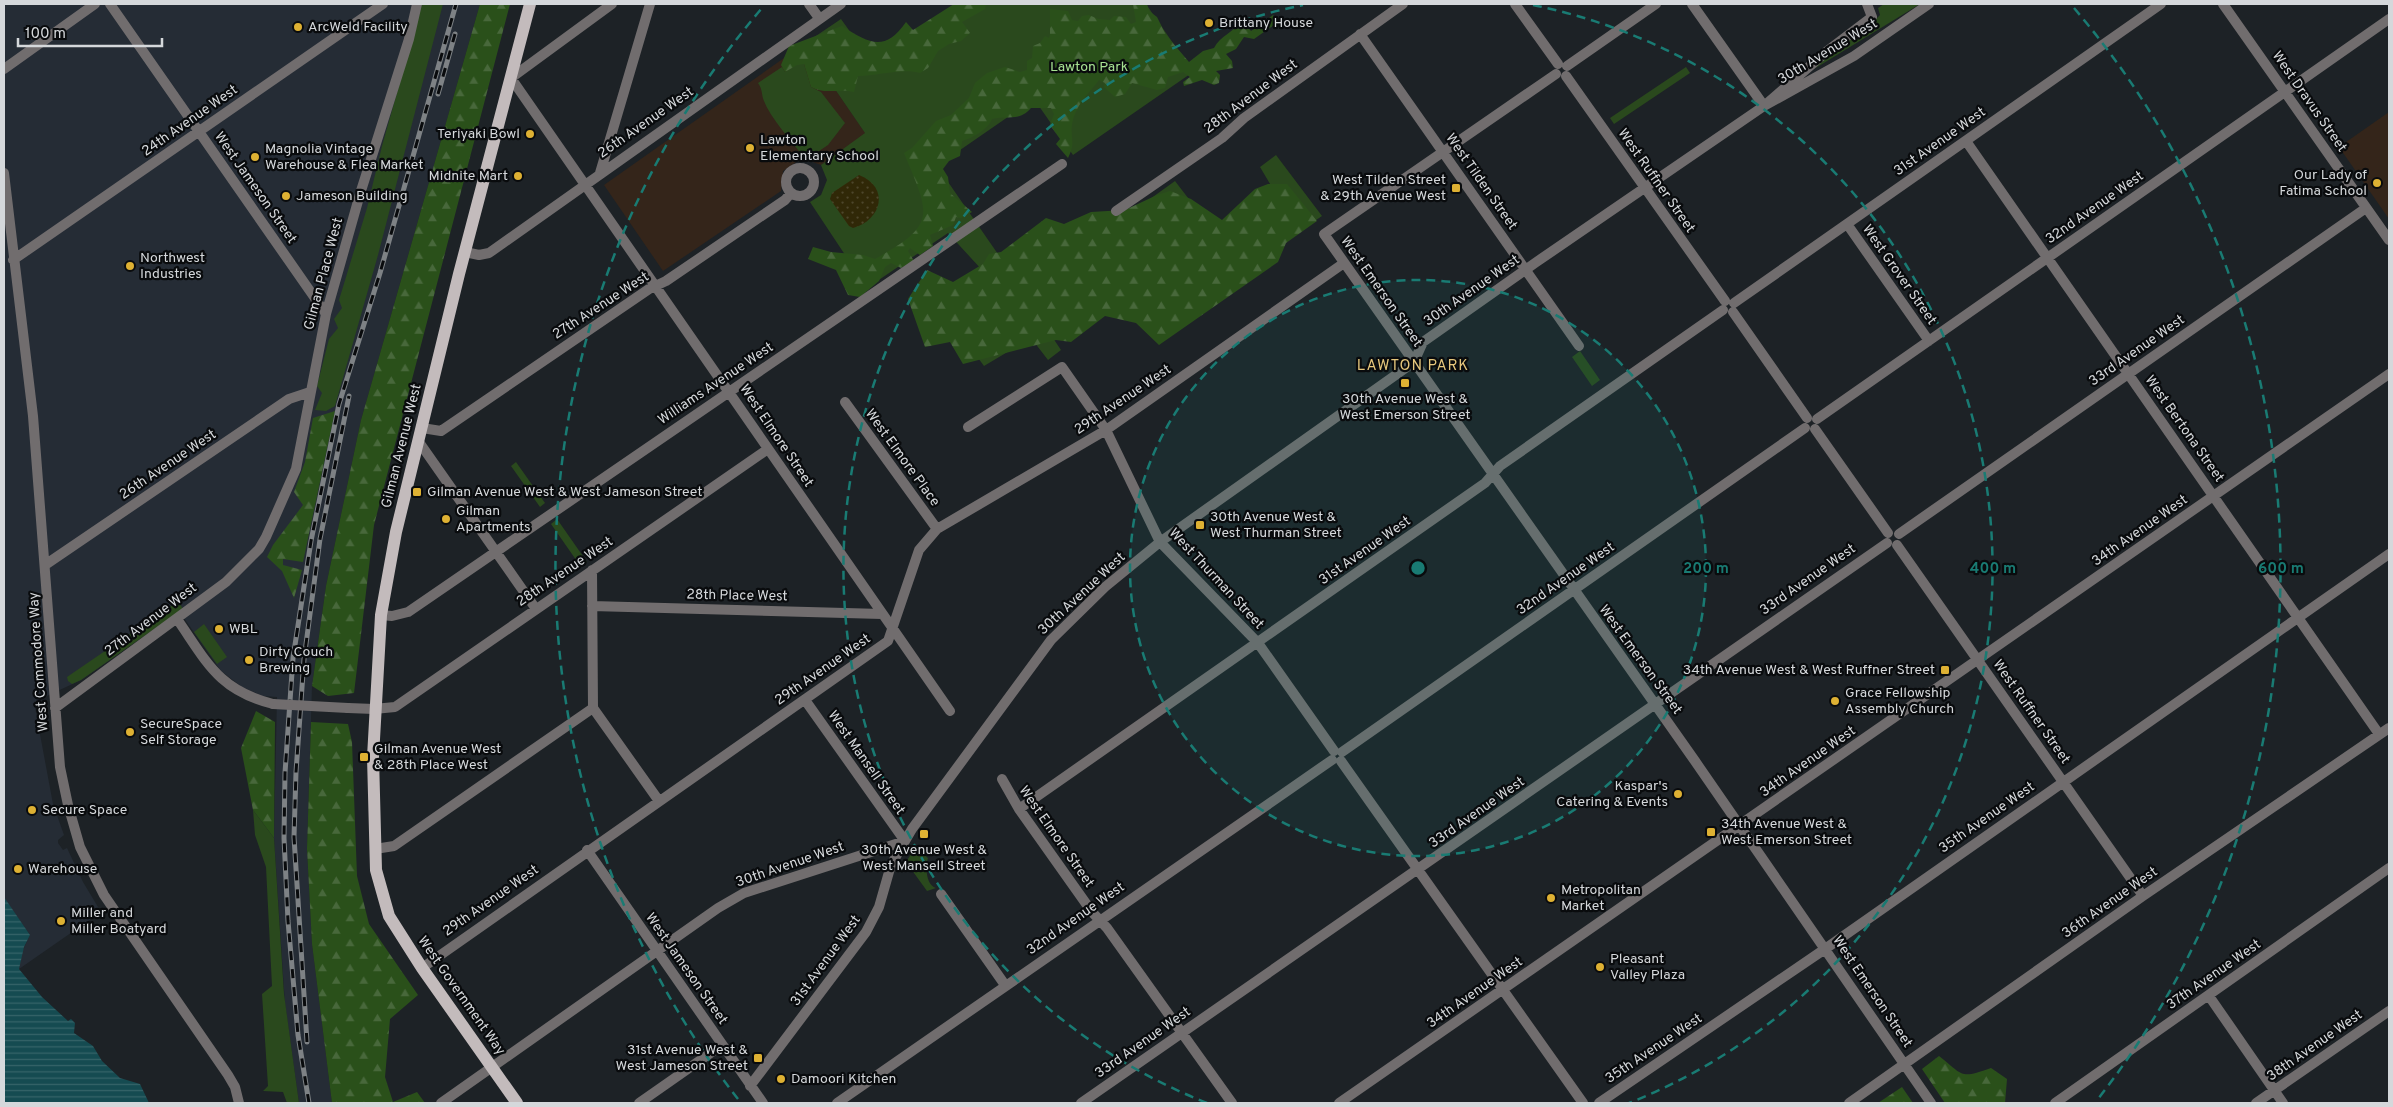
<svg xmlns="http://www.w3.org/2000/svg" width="2393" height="1107" font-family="Overpass,sans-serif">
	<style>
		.built { fill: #252c35 }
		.education { fill: #34251a }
		.green { fill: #2a491d }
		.forest { fill: url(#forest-firs) }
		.sand { fill: url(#sand-dots) }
		.water { fill: url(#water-rules) }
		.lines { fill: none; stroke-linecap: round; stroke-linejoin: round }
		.minor { stroke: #716d6e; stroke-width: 10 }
		.major { stroke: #c3bbbc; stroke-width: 12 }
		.rail-casing { stroke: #7e8285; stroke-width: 5 }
		.rail { stroke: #090b0d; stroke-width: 3; stroke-dasharray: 9; stroke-linecap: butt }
		.minor-bridge { stroke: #716d6e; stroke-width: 10 }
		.ring { fill: none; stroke: #197b73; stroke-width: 2.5; stroke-dasharray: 9 6 }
		.poi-dot { fill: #deb133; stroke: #090b0d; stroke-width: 2 }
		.labels { text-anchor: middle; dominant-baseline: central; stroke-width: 4.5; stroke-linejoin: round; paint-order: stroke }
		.poi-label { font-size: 14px; fill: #d5d8db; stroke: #090b0d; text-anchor: start }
		.street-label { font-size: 14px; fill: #d5d8db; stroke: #090b0d }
		.park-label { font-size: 14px; fill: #a7e192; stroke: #090b0d }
		.neighbourhood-label { font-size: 15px; letter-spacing: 1px; fill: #e6c77c; stroke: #090b0d }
		.centre { fill: #197b73; stroke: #090b0d; stroke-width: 2.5 }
		.ring-label { font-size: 15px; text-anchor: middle; font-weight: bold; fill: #197b73; stroke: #090b0d; stroke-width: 4.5; stroke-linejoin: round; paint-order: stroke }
	</style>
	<defs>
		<pattern id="forest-firs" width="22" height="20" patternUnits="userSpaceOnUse" patternTransform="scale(1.25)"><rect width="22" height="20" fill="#2a501a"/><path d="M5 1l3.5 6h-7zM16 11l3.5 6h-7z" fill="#48683b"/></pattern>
		<pattern id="sand-dots" width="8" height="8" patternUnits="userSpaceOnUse" patternTransform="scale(1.25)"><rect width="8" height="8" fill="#302807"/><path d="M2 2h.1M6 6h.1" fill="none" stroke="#4d462b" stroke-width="1.8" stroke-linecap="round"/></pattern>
		<pattern id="water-rules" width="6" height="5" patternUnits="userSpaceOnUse" patternTransform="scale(1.25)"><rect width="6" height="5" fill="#154b51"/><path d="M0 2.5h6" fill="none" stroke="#366469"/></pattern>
	</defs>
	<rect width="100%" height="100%" fill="#1d2226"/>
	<!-- built -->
	<path class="built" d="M4 4H480L361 420 326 586 312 686 307 849 312 944 332 1103H299L285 1004 274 838 277 697 263 696 242 687 221 671 179 611 81 680 34 702 53 804 64 835 58 840V843L63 850 67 848 83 882 101 912 19 969 22 952 30 935 4 898Z"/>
	<!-- education -->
	<path class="education" d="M804 44 866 134 821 165 802 158 783 171 781 191 663 271 604 185Z
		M2389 112V219L2339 147Z"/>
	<!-- green -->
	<path class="green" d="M422 4H443L378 255 335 406 326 411 315 410 322 393 317 386 329 339 338 328 334 319 342 308 339 300 367 208 382 146Z
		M978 4H1146L1193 72 1073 155 1034 99 937 166 1000 257 1111 227 1175 181 1215 233 1273 189 1260 167 1276 155 1322 216 1240 272 1102 307 1053 338 1061 350 1048 360 1031 338 984 366 941 308 982 270 948 233 867 288 810 202 821 195 827 180 821 165 865 133 804 44 841 19 879 72Z
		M1884 4H1920L1814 69 1837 48 1877 18 1880 15 1878 8Z
		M797 64H804L811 87 821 92 845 123 828 145 810 157 803 156C792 142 770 117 764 101 761 94 763 90 758 83L782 67 785 72Z
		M1686 67 1690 73 1614 124 1610 118Z
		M1580 351 1600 380 1592 386 1572 357Z
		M516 462 545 503 540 507 511 466Z
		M557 519 587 562 581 567 551 524Z
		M178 601 183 609 81 680 72 684 68 681 67 677Z
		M204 624 227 657 217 664 194 632Z
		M253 810 274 838 284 994 299 1103H287L283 1092 263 1091 268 1086 262 994 272 986 266 867 255 835Z
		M915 848 928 858C925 867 926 885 936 888L927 891 906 862Z"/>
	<!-- forest -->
	<path class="forest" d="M480 4H510L374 525 354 693 328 696 312 686 326 586 361 420Z
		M954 4H986L985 9 962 22 970 33 961 41 949 44 938 51 928 68 920 73C904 68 877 76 858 76L854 92C839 88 825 95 811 87L804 64 797 65 785 72 781 65 789 46 842 26C870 44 885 52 906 22L913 30Z
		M1133 4H1147L1149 11 1157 17 1166 35 1189 62 1203 51 1214 48C1220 36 1235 31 1243 20L1251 31 1273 15 1278 22 1254 39 1244 37 1236 49 1226 54 1232 61 1233 68 1216 71 1220 75 1219 83 1214 85 1202 80 1184 86 1183 82 1190 77 1183 72 1168 77 1165 88 1157 90 1132 83 1125 94 1115 97 1104 87 1105 83 1099 80C1088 94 1075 106 1072 124 1070 138 1076 143 1068 158L1056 144 1060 139 1050 125 1054 114 1051 108H1031C1019 122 1008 115 992 119 988 129 973 138 962 141L960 156 949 161 943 169 948 177 950 193 972 212 961 218 956 217 953 225 930 235 933 246 920 255 910 248 908 251 914 261 901 268 891 263 885 267 879 281 860 297 848 295 836 270 808 259 813 247 831 252 863 255 875 259C939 224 929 214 904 153L912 148 936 121 951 115 969 98 975 83 987 73 1005 67 1020 72 1027 70V61L1032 58 1033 46 1040 43 1045 36 1049 38 1050 35V9L1068 11 1072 20 1078 21 1082 16 1089 15 1098 19 1110 20 1114 16 1126 17 1131 24 1136 22Z
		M1268 184H1287L1317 221 1286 243 1278 262 1159 345 1136 323 1105 316 1071 342 1056 340 963 364 950 342 925 347 908 299 927 270 953 282 983 264 989 254 1001 252 1046 218 1064 224 1091 212 1125 210 1157 195 1170 191 1191 199 1222 220 1255 189Z
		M335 411 303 562 283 559V565L302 570 294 598 282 571 267 557 273 545 303 505 294 492 305 462 313 418Z
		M256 711 275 722 274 838 253 810 241 748Z
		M311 722 348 724 352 742 357 876 369 924 418 995 390 1019 385 1077 393 1102 417 1092 425 1103H332L312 944 307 849Z
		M1939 1056C1964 1076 1960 1079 1991 1068L2007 1079 2005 1103H1945L1922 1069Z
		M1902 1087 1913 1103H1878Z"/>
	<!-- sand -->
	<path class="sand" d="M859 175C890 187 882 220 853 228L849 226 830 199 832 193Z"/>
	<!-- water -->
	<path class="water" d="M4 897 30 935 24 947 19 969 42 997 68 1021 71 1019 75 1023 74 1033 93 1046 102 1061 120 1078 140 1084 149 1103H4Z"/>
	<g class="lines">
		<!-- minor -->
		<path class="minor" d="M110 4 326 314
			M612 4 511 78 950 711
			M809 4 819 18
			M1515 4 1558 64
			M1692 4 1764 106 1826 52 1872 17 1867 4
			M2223 4 2389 240
			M1360 34 1579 346
			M1567 66 1656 4
			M4 69 95 4
			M1556 74 1324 234 1695 761 1931 1103
			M1566 76 1725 301
			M1966 141 2379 734
			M786 182a14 14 0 1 1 28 0a14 14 0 1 1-28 0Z
			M4 173 33 416 60 767 68 805 80 847 104 895 228 1075 235 1087 239 1103
			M600 173 650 4
			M1116 211 1222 138 1244 118 1403 4
			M1847 224 1929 341
			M465 252 479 255 489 253 841 4
			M13 260 383 4
			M1734 303 2161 4
			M1733 312 1807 418
			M845 402 937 529
			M1817 419 2389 19
			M968 427 1062 367 1106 430 1160 542 1258 643 1334 751
			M422 428 441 431 649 289 666 281 785 200 791 193
			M1815 429 1888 533
			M419 442 536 609
			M1899 534 2366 208
			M1897 545 2143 896
			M45 565 289 399 310 392
			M592 570 593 708 659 801
			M592 606 882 614
			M381 615 392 616 408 612 1062 164
			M177 619C207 662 218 690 273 704
			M805 700 905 841
			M55 708 226 582 259 549 266 537 296 469 326 314 360 194 409 39 417 4
			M348 708 374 709 395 707 768 449
			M1342 752 1805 428
			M1341 761 1583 1103
			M1002 779 1019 809 1092 912 1107 928 1232 1103
			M1019 809 1485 483 1500 466 1723 310
			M375 849 394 846 593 708
			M587 850 763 1103
			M941 894 1005 985
			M422 968 888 641 919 550 937 529 1106 430 1344 263
			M2209 996 2283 1103
			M750 1086 866 932 879 907 891 865 912 829 1051 640 1105 587 1160 542 1414 362 1423 342 1535 263 1764 106 1854 56 1929 4
			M441 1103 718 908 744 893 905 841
			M639 1103 722 1045
			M837 1103 1332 760
			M1081 1103 1887 543
			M1339 1103 2389 374
			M1599 1103 1825 949 2389 554
			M1849 1103 2143 896 2389 728
			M2055 1103 2389 868
			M2256 1103 2389 1011"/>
		<!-- major -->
		<path class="major" d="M517 1103 422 968 389 916 376 870 373 757 381 615 396 532 459 274 530 4"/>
		<defs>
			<path id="rail" d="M438 94 455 34
				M307 1042 294 837 296 772 304 659 320 539 349 396
				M309 1103 298 1035 288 921 284 838 285 773 293 658 311 541 339 404 380 273 456 4"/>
		</defs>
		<!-- rail casing -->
		<use href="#rail" class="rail-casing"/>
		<!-- rail -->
		<use href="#rail" class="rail"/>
		<!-- minor-bridge -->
		<path class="minor-bridge" d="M273 704 348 708"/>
	</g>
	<!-- distance rings -->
	<circle cx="1418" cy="568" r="288" fill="#197b73" fill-opacity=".12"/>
	<g class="ring">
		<circle cx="1418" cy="568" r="288"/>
		<path d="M1207 1103A575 575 0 0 1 1303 5M1533 5A575 575 0 0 1 1629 1103"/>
		<path d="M738 1099A863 863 0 0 1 762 8M2074 8A863 863 0 0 1 2098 1099"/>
	</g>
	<!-- markers -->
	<g class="poi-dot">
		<circle cx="1209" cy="23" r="5"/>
		<circle cx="298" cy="27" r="5"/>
		<circle cx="530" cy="134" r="5"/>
		<circle cx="750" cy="148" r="5"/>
		<circle cx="255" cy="157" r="5"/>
		<circle cx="518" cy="176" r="5"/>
		<circle cx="2377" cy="183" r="5"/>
		<rect x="1451" y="183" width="10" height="10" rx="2.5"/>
		<circle cx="286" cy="196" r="5"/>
		<circle cx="130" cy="266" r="5"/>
		<rect x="1400" y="378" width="10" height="10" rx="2.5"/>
		<rect x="412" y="487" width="10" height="10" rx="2.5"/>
		<circle cx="446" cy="519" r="5"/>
		<rect x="1195" y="520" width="10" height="10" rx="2.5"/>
		<circle cx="219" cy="629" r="5"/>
		<circle cx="249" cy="660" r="5"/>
		<rect x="1940" y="665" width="10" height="10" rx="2.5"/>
		<circle cx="1835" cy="701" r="5"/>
		<circle cx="130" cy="732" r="5"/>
		<rect x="359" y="752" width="10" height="10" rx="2.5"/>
		<circle cx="1678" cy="794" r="5"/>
		<circle cx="32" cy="810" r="5"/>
		<rect x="1706" y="827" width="10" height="10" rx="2.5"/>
		<rect x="919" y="829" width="10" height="10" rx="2.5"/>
		<circle cx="18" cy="869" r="5"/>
		<circle cx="1551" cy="898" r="5"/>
		<circle cx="61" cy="921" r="5"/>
		<circle cx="1600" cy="967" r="5"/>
		<rect x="753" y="1053" width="10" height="10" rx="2.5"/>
		<circle cx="781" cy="1079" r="5"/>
	</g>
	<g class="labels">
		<!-- poi labels -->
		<g class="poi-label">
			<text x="1219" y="23">Brittany House</text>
			<text x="308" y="27">ArcWeld Facility</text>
			<text x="520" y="134" text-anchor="end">Teriyaki Bowl</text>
			<text x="760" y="140">Lawton<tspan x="760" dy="16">Elementary School</tspan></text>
			<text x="265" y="149">Magnolia Vintage<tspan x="265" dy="16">Warehouse &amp; Flea Market</tspan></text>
			<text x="2367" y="175" text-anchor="end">Our Lady of<tspan x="2367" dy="16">Fatima School</tspan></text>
			<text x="508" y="176" text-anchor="end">Midnite Mart</text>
			<text x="1446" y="180" text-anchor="end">West Tilden Street<tspan x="1446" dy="16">&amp; 29th Avenue West</tspan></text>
			<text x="296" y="196">Jameson Building</text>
			<text x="140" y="258">Northwest<tspan x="140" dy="16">Industries</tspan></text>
			<text x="1405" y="399" text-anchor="middle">30th Avenue West &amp;<tspan x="1405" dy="16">West Emerson Street</tspan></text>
			<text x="427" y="492">Gilman Avenue West &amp; West Jameson Street</text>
			<text x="456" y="511">Gilman<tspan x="456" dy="16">Apartments</tspan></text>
			<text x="1210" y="517">30th Avenue West &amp;<tspan x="1210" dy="16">West Thurman Street</tspan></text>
			<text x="229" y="629">WBL</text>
			<text x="259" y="652">Dirty Couch<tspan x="259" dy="16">Brewing</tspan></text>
			<text x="1935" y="670" text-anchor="end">34th Avenue West &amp; West Ruffner Street</text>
			<text x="1845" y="693">Grace Fellowship<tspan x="1845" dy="16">Assembly Church</tspan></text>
			<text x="140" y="724">SecureSpace<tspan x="140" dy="16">Self Storage</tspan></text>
			<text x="374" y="749">Gilman Avenue West<tspan x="374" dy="16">&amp; 28th Place West</tspan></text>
			<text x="1668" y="786" text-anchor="end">Kaspar's<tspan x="1668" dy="16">Catering &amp; Events</tspan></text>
			<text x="42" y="810">Secure Space</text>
			<text x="1721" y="824">34th Avenue West &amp;<tspan x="1721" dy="16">West Emerson Street</tspan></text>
			<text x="924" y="850" text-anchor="middle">30th Avenue West &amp;<tspan x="924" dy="16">West Mansell Street</tspan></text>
			<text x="28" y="869">Warehouse</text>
			<text x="1561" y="890">Metropolitan<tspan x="1561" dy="16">Market</tspan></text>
			<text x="71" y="913">Miller and<tspan x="71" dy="16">Miller Boatyard</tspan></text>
			<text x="1610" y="959">Pleasant<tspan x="1610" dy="16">Valley Plaza</tspan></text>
			<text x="748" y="1050" text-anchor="end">31st Avenue West &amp;<tspan x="748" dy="16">West Jameson Street</tspan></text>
			<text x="791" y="1079">Damoori Kitchen</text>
		</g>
		<!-- street labels -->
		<g class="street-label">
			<text transform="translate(1828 52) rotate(-31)">30th Avenue West</text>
			<text transform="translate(1251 97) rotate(-37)">28th Avenue West</text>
			<text transform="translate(2309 102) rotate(55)">West Dravus Street</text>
			<text transform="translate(190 121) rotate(-35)">24th Avenue West</text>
			<text transform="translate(646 123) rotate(-35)">26th Avenue West</text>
			<text transform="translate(1940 142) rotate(-35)">31st Avenue West</text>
			<text transform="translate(1656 181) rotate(55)">West Ruffner Street</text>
			<text transform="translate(1481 182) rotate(55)">West Tilden Street</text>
			<text transform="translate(255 188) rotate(55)">West Jameson Street</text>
			<text transform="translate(2095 208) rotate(-35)">32nd Avenue West</text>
			<text transform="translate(324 274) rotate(-75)">Gilman Place West</text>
			<text transform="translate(1899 275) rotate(55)">West Grover Street</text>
			<text transform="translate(1472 291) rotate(-35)">30th Avenue West</text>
			<text transform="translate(1381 292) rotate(55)">West Emerson Street</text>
			<text transform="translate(601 306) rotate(-33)">27th Avenue West</text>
			<text transform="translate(2137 351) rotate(-35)">33rd Avenue West</text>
			<text transform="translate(716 384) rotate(-34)">Williams Avenue West</text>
			<text transform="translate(1123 400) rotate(-34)">29th Avenue West</text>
			<text transform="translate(2184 429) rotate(55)">West Bertona Street</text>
			<text transform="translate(776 436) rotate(56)">West Elmore Street</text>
			<text transform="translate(402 446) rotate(-76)">Gilman Avenue West</text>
			<text transform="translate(902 458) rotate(54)">West Elmore Place</text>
			<text transform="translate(168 465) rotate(-34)">26th Avenue West</text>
			<text transform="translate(2140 531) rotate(-35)">34th Avenue West</text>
			<text transform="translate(1365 551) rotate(-35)">31st Avenue West</text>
			<text transform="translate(565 572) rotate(-34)">28th Avenue West</text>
			<text transform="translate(1216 579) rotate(47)">West Thurman Street</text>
			<text transform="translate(1566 579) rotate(-35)">32nd Avenue West</text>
			<text transform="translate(1808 580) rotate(-35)">33rd Avenue West</text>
			<text transform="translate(1082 594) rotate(-43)">30th Avenue West</text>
			<text transform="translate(737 596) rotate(1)">28th Place West</text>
			<text transform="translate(151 620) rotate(-37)">27th Avenue West</text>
			<text transform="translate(1640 660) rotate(54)">West Emerson Street</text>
			<text transform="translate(39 662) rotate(-94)">West Commodore Way</text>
			<text transform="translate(823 670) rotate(-35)">29th Avenue West</text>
			<text transform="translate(2031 712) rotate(55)">West Ruffner Street</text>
			<text transform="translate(1808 762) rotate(-35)">34th Avenue West</text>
			<text transform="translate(866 763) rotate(55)">West Mansell Street</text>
			<text transform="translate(1477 813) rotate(-35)">33rd Avenue West</text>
			<text transform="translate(1987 818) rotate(-35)">35th Avenue West</text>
			<text transform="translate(1056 837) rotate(55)">West Elmore Street</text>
			<text transform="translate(790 865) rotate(-19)">30th Avenue West</text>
			<text transform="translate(491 901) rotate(-35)">29th Avenue West</text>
			<text transform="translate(2110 903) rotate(-35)">36th Avenue West</text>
			<text transform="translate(1076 919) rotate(-35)">32nd Avenue West</text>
			<text transform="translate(826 961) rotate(-54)">31st Avenue West</text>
			<text transform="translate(686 969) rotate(55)">West Jameson Street</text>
			<text transform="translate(2214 975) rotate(-35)">37th Avenue West</text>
			<text transform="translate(1872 992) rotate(56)">West Emerson Street</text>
			<text transform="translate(1475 993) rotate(-35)">34th Avenue West</text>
			<text transform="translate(461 996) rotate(55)">West Government Way</text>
			<text transform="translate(1143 1043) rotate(-35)">33rd Avenue West</text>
			<text transform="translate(2315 1046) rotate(-35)">38th Avenue West</text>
			<text transform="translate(1654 1049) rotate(-34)">35th Avenue West</text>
		</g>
		<!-- park labels -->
		<g class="park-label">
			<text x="1089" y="67">Lawton Park</text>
		</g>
		<!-- neighbourhood labels -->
		<g class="neighbourhood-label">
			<text x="1413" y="366">LAWTON PARK</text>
		</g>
	</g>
	<circle cx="1418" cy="568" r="8" class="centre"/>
	<g class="ring-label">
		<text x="1706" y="573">200 m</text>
		<text x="1993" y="573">400 m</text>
		<text x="2281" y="573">600 m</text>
	</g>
	<!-- border -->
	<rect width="2393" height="1107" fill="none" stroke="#d5d8db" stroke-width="10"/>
	<!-- scale -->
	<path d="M18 38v8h144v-8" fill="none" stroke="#d5d8db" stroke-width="2.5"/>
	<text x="25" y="38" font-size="15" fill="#d5d8db" stroke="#090b0d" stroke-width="4" paint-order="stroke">100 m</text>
</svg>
